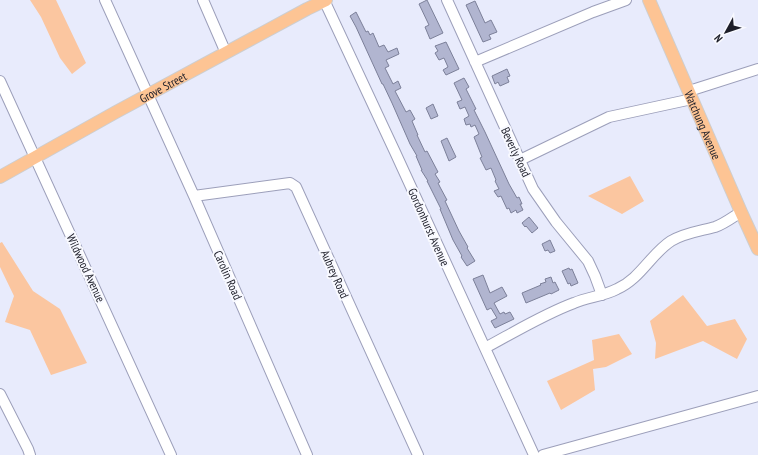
<svg xmlns="http://www.w3.org/2000/svg" width="758" height="455" font-family="'PT Sans Narrow',sans-serif">
	<style>
		.green { fill: #fbc6a0 }
		.building { fill: #b1b5d0; stroke: #7c8099 }
		.lines { fill: none; stroke-linecap: round; stroke-linejoin: round }
		.minor-casing { stroke: #9c9fba; stroke-width: 12 }
		.major-casing { stroke: #cdced0; stroke-width: 14 }
		.minor { stroke: #fff; stroke-width: 10 }
		.major { stroke: #fdc494; stroke-width: 12 }
		.labels { text-anchor: middle; dominant-baseline: central; stroke-width: 4; stroke-linejoin: round; paint-order: stroke }
		.street-label { font-size: 12px; fill: #1d1e29; stroke: #f8f9ff }
	</style>
	<rect width="100%" height="100%" fill="#e8ebfc"/>
	<!-- green -->
	<path class="green" d="M30 0H56L86 63 72 74 60 58 41 17Z
		M630 176 644 201 622 214 588 196Z
		M2 242 33 291 60 309 87 363 51 375 30 330 5 322 14 296 0 267V243Z
		M683 295 707 326 735 319 747 339 737 359 703 341 655 359 656 343 650 321Z
		M619 334 632 354 606 367 593 369 595 390 561 410 547 381 594 360 592 340Z"/>
	<!-- building -->
	<path class="building" d="M427 0 443 33 430 39 425 27 429 25 419 4Z
		M475 1 485 23 491 20 497 32 489 35 491 39 483 42 466 5Z
		M356 12 366 32 368 31 370 35 373 33 379 47 384 45 388 52 397 48 399 54 386 60 389 66 385 68 393 84 398 81 401 88 395 91 406 112 410 110 415 119 412 121 418 135H417L425 152 427 151 438 172 435 174 440 182 438 183 440 187 447 200 445 201 459 231 468 247 467 248 475 261 467 266 461 257 462 256 453 240 440 209H441L427 181H428L421 170H422L416 156H417L410 144 392 103 383 84H382L356 27 350 16Z
		M446 42 459 69 446 75 443 70 448 67 444 58 439 60 435 53 438 51 435 46Z
		M507 69 510 76 507 77 509 82 500 86 498 82 495 84 492 76Z
		M464 78 469 87 466 89 476 109 474 110 485 132 509 184 517 198 519 197 522 204H520L523 210 517 213 516 210 511 213 509 208 507 209 501 196 498 197 494 191 499 189 495 181 496 180 491 168 486 170 480 158 482 157 474 137 479 134 475 125 471 127 470 124 466 125 464 119 469 116 465 107 460 109 457 102 462 100 454 83Z
		M433 104 438 116 431 119 426 108Z
		M447 138 456 157 449 161 441 141Z
		M529 217 538 228 532 233 526 226 525 227 522 223Z
		M550 240 555 251 550 253 548 250 545 251 542 244Z
		M569 268 570 270 572 269 578 283 571 286 570 283 568 284 562 271Z
		M483 275 490 293 502 287 507 296 494 303 500 314 504 312 505 314 510 312 514 319 495 328 491 321 497 318 491 308 487 310 473 279Z
		M551 277 553 283 555 282 559 290 551 294 550 293 526 303 522 293 541 285 540 284 546 282 545 279Z"/>
	<g class="lines">
		<defs>
			<path id="minor" d="M105 0 194 196 307 455
				M203 0 226 53
				M324 0 395 152 534 455
				M447 0 533 189 556 222 588 261 595 276 602 295
				M475 62 593 12 626 0
				M0 81 171 455
				M689 91 758 69
				M520 160 609 117 692 99
				M194 196 290 183 296 187 418 455
				M485 348C513 333 544 314 574 303 588 297 604 296 617 289 640 279 651 254 671 241 684 233 700 231 715 227 724 224 733 217 741 212
				M0 394 28 449 30 455
				M543 455 758 396"/>
			<g id="major">
				<path id="s1" d="M649 0 741 212 758 249"/>
				<path id="s2" d="M0 177 116 112 307 9 326 0"/>
			</g>
		</defs>
		<!-- minor casing -->
		<use href="#minor" class="minor-casing"/>
		<!-- major casing -->
		<use href="#major" class="major-casing"/>
		<!-- minor -->
		<use href="#minor" class="minor"/>
		<!-- major -->
		<use href="#major" class="major"/>
	</g>
	<g class="labels">
		<!-- street labels -->
		<g class="street-label">
			<text stroke="none"><textPath href="#s2" startOffset="186">Grove Street</textPath></text>
			<text stroke="none"><textPath href="#s1" startOffset="136">Watchung Avenue</textPath></text>
			<text transform="translate(516 152) rotate(65)">Beverly Road</text>
			<text transform="translate(429 227) rotate(66)">Gordonhurst Avenue</text>
			<text transform="translate(86 268) rotate(65)">Wildwood Avenue</text>
			<text transform="translate(335 274) rotate(66)">Aubrey Road</text>
			<text transform="translate(228 275) rotate(66)">Carolin Road</text>
		</g>
	</g>
	<!-- north arrow -->
	<g transform="translate(726 32) rotate(230)" stroke="#f8f9ff" stroke-width="3" paint-order="stroke">
	<path d="M0-3L7 15L0 10L-7 15Z" fill="#1d1e29"/>
	<text y="-6" font-size="11" font-weight="bold" text-anchor="middle" fill="#1d1e29">N</text>
	</g>
</svg>
